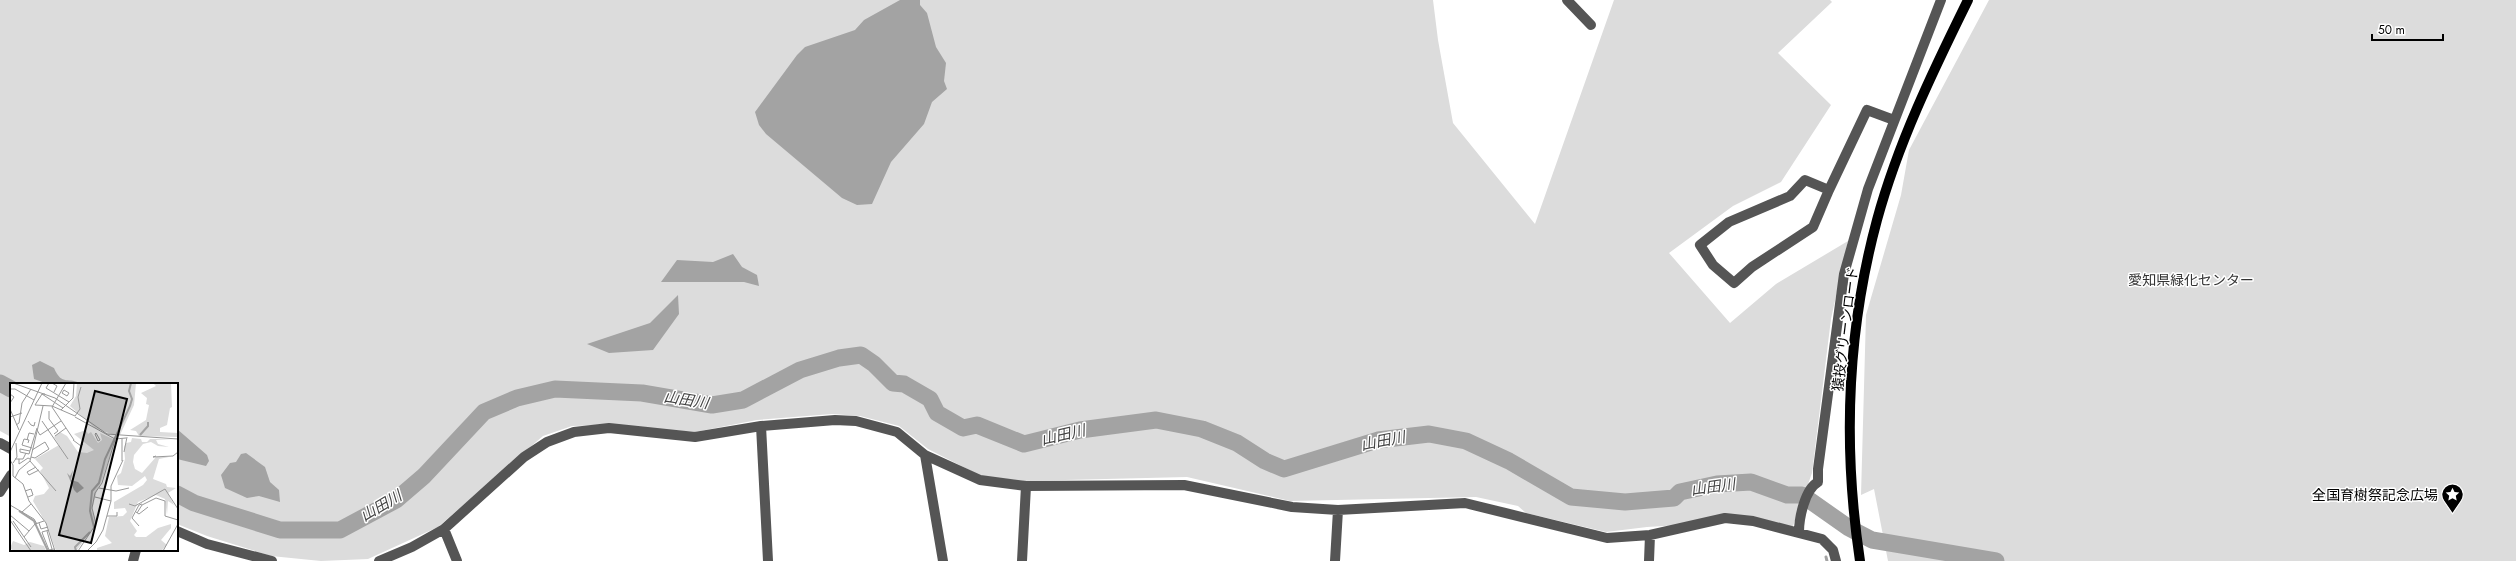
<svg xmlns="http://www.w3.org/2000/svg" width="2516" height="561" font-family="Jost,'Noto Sans JP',sans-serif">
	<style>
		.green { fill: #dcdcdc }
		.water { fill: #a3a3a3 }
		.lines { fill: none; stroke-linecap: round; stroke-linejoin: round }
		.stream { stroke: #a3a3a3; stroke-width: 3 }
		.river { stroke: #a3a3a3; stroke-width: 17 }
		.minor { stroke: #555; stroke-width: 10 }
		.major { stroke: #000; stroke-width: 10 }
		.labels { text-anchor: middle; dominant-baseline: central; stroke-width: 3; stroke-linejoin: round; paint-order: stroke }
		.park-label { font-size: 14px; fill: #333; stroke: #fff }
		.street-label { font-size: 14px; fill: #000; stroke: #fff }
		.poi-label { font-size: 14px; fill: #000; stroke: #fff; text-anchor: end }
		.water-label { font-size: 15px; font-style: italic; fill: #444; stroke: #fff }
		.inset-river { fill: none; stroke: #a3a3a3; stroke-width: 2 }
		.inset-road { fill: none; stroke: #999; stroke-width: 1 }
		.view { fill: #000; fill-opacity: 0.15; stroke: #000; stroke-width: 2 }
		.inset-edge { fill: none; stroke: #000; stroke-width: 2 }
	</style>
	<rect width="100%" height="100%" fill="#fff"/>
	<!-- green -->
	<path class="green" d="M0 0H1433L1438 40 1453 123 1535 224 1614 0H1830L1832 2 1778 53 1831 105 1781 182 1733 206 1669 253 1730 323 1776 284 1848 241 1831 319 1812 473 1793 526 1789 527 1766 520 1647 527 1606 532 1526 513 1518 506 1476 497 1290 501 1187 477 1024 481 981 476 928 449 899 426 860 416 832 414 757 420 695 432 608 425 572 426 543 436 438 527 368 559 321 561 271 556 207 536 177 524V384H11V437L0 431Z
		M1989 0H2516V561H1888L1874 489 1861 495 1866 315 1901 195 1909 150Z"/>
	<!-- water -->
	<path class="water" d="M900 0H920V5L927 13 936 47 946 63 944 81 947 89 932 102 924 124 891 162 872 204 857 205 842 198 766 134 759 125 755 112 797 55 805 47 855 30 864 20Z
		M733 254 742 267 757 275 759 286 744 282H661L677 260 713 262Z
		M678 295 679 314 653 350 609 353 587 344 650 323Z
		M40 361 54 368C62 387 69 376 81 384H48L34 379 32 365Z
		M177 429 207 455 209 461 206 466 177 459Z
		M246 453 265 467 270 482 279 490 280 502 259 496 247 498 225 488 221 475 230 463 236 462 241 454Z"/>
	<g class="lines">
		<!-- stream -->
		<path class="stream" d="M1826 557 1827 561"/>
		<!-- river -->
		<path class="river" d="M0 383 11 389
			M177 494 194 503 280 530H340L396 500 424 476 484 412 517 398 555 389 642 393 712 405 743 400 800 370 839 358 861 355 874 364 893 383 904 384 930 399 937 413 963 428 977 425 1024 444 1080 430 1156 420 1202 429 1237 443 1265 461 1284 469 1378 440 1429 434 1466 441 1509 461 1571 497 1625 502 1674 498 1680 492 1717 484 1751 482 1787 495H1802L1849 528 1872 540 1996 561"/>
		<!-- minor -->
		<path class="minor" d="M1567 0 1591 25
			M1805 180 1829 190 1813 227 1752 267 1734 283 1713 265 1700 245 1729 222 1790 196Z
			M1829 190 1867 110 1894 120
			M761 426 768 561
			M0 443 11 449
			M925 455 943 561
			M0 492 11 475
			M444 529 457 561
			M177 531 207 544 272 561
			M1799 532C1799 518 1805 489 1818 482V469L1844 274 1868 189 1941 0
			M133 561 136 550
			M379 561 412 547 444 529 524 457 547 442 574 432 609 428 695 437 761 426 835 420 856 421 897 432 925 455 980 480 1026 486 1184 485 1292 507 1338 510 1465 503 1607 538 1650 535 1725 518 1753 521 1822 539 1833 550 1836 561
			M1022 561 1026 486
			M1335 561 1338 510
			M1649 561 1650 535"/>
		<!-- major -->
		<path class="major" d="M1860 561C1843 448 1847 331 1877 220 1898 143 1933 71 1968 0"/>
	</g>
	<!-- icons -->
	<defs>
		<symbol id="sight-pin" viewBox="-11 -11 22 30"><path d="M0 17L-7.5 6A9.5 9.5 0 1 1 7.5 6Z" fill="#000" stroke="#fff"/><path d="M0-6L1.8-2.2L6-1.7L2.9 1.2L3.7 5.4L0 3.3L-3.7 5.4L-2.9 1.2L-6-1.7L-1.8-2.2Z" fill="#fff"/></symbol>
	</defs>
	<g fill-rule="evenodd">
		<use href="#sight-pin" x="2440" y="482" width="25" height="34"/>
	</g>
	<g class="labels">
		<!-- park labels -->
		<g class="park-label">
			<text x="2191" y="280">愛知県緑化センター</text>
		</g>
		<!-- street labels -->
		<g class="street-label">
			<text transform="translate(1845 329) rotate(-83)">猿投グリーンロード</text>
		</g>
		<!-- poi labels -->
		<g class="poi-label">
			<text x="2438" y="495">全国育樹祭記念広場</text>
		</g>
		<!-- water labels -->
		<g class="water-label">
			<text transform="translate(686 400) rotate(9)">山田川</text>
			<text transform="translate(1063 435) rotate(-13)">山田川</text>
			<text transform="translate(1383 441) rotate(-11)">山田川</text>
			<text transform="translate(1713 487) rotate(-8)">山田川</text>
			<text transform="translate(381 506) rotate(-31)">山田川</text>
		</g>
	</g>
	<!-- overview -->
	<g transform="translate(10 383)">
		<rect width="168" height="168" fill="#fff"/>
		<path d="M67 0H126L124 22 110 52H104L85 45 60 23 66 13ZM143 0H161L162 24 160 25 157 42 150 45V49L168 50V54L129 53 126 48 120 47 136 37 139 22 136 21 137 15 131 10 146 3ZM76 47 78 51 81 49 88 60 92 57 90 50 105 57 91 100 87 107 82 127 86 141 67 167 46 168 37 142 23 118 25 113 34 111 39 105 30 88 33 85 25 76 49 62 44 54 50 49 57 53 68 69 77 70 84 67 64 51ZM122 55 131 56 132 59H137L140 56H163L146 57 148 61 159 64 148 63 141 59 133 61 124 72 123 79 125 86 132 90 146 74H159L149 76 143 96 156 101 157 104 166 105 158 110 164 122 158 118 157 132 155 116 146 112 128 119 120 138 127 148 124 152 126 154H136L148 145 161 141V145L151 157 157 162 151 168H87V165L102 160 95 153 99 134 113 133 117 129 115 125 104 126V119L133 102 137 97 135 93 122 103 108 102 107 93 111 90 115 76 114 64 116 60 121 59ZM3 158 14 162 20 159 34 163 36 168H4L0 165Z" fill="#dcdcdc"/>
		<path d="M63 87 61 97 68 99 74 105 67 110 64 107 57 90 60 93Z" fill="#a3a3a3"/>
		<path class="inset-river" d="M130 52 138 43V39M9 128 24 138 38 168M84 144 80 128 82 108 89 100 95 76 120 23 122 16 119 8 121 0M66 168 65 164 80 149"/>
		<path class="inset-road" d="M3 0 45 15 97 51 168 56M39 0 36 5 59 19M42 0 47 3 44 9M56 0 42 24 64 57M0 6H5L24 17M54 7 59 10 57 13 52 10ZM0 11 4 14 0 20M32 11 53 25M25 22 42 23 65 33 70 26 68 14 71 4M25 22 32 11H35M0 26 9 47M51 27 63 15 64 0M39 28V36L48 48 44 51M0 34 12 30M65 34 105 56 116 55M18 38 21 42 24 43 25 39M32 38 58 76M6 42 9 40 12 20 21 6M27 47 30 52 51 38M86 50 90 57 88 58 85 51ZM45 53 56 45M112 55V78M17 57 19 50 24 51M63 57 71 63 73 61M18 60 19 57 14 56 12 62 22 65M22 67 35 59M20 68 10 66V69L19 71 27 45M0 69 32 0M114 69 117 54M146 73 143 74 163 73 168 69M21 74 25 75 39 66 35 59M5 76H13L16 70M9 76V81L18 75 20 76M0 77 3 82V93L13 101 19 118 36 140 45 168M20 78 46 108M3 80 7 74 6 60M26 84 17 89 19 92 29 87M5 95 9 87 20 78 33 23M89 105 106 108 119 105M15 108 21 106 23 112 18 114M85 114 101 118M119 121 125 123 155 106 168 126M0 122 24 136 27 141M12 129 21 121M126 129 129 131 138 124M127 130 132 122 146 115 155 118V133L168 137M0 132 19 148M97 133H107V129M0 137 21 168M3 138 21 164M29 140 31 146 38 144M129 143 122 135 129 122 132 121M39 147 32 149 33 152 39 167 44 166M37 148 42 166M14 154 25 141 34 138M68 168 86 141 82 125 85 110 92 100 105 57M77 168 86 159 93 147 101 118V103L113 77M153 168 168 141"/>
		<path class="view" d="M85 8 117 16 81 160 49 152Z"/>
		<rect width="168" height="168" class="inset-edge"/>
	</g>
	<!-- scale -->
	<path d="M2372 34v6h71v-6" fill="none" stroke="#000000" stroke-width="2"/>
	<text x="2378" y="34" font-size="12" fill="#000000" stroke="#ffffff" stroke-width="3" paint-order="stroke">50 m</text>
</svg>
